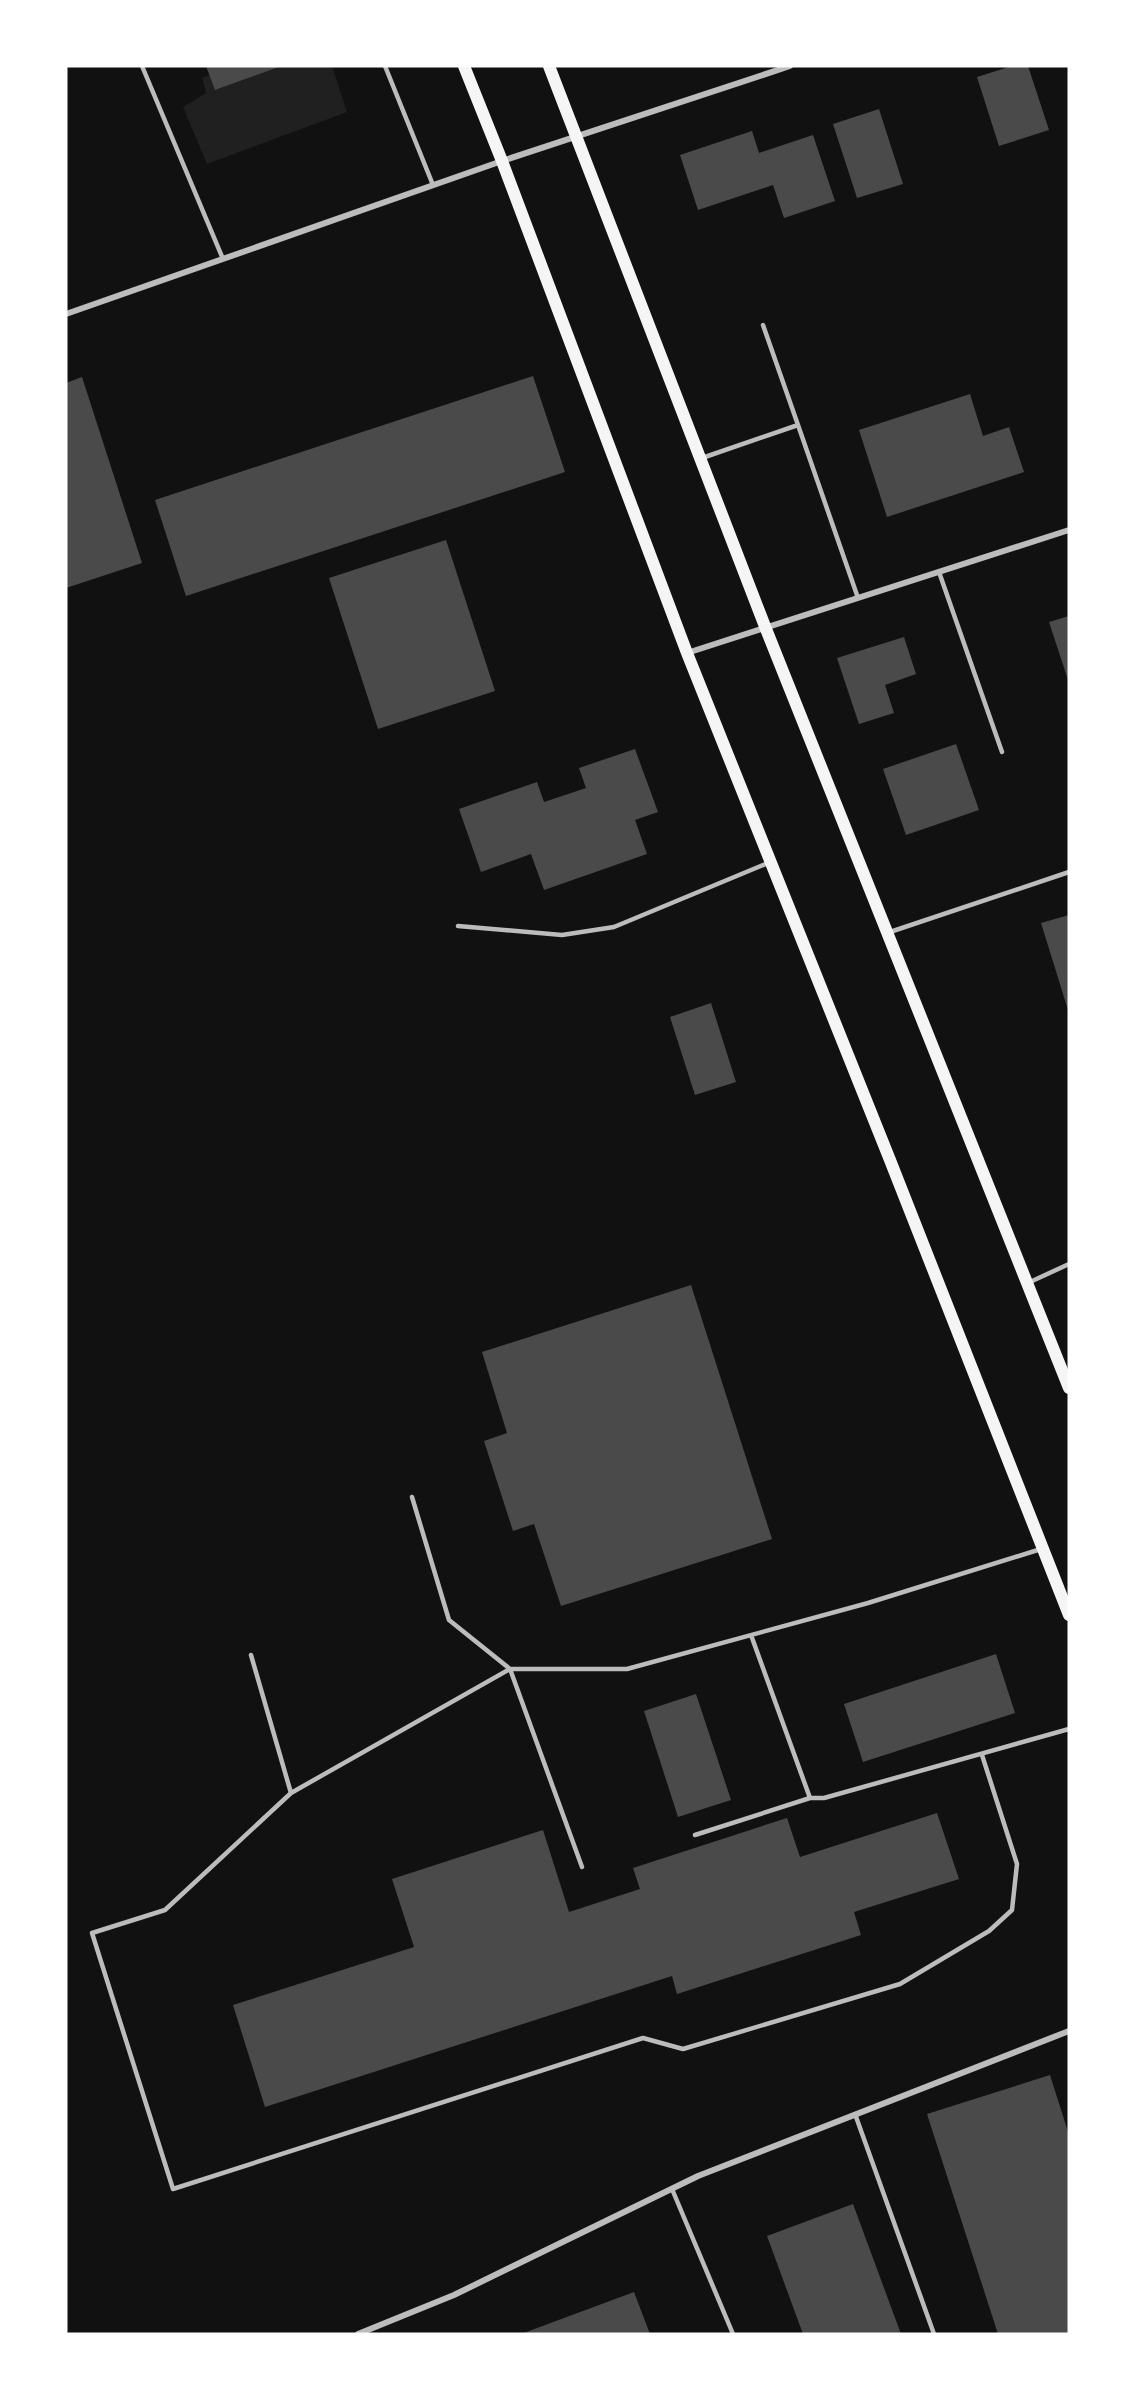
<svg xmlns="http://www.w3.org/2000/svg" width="1135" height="2400" font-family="'Public Sans',sans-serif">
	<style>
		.green { fill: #202020 }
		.building { fill: #4a4a4a }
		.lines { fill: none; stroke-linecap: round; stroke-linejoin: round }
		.service { stroke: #bcbcbc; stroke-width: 4.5 }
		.minor { stroke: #bcbcbc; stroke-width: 6 }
		.secondary { stroke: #f5f5f5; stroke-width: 12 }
	</style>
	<rect width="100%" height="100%" fill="#111"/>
	<!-- green -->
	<path class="green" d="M283 66H332L347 112 207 164 183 107 206 93 202 78 210 75 215 90Z"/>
	<!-- building -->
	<path class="building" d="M206 66H282L215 90Z
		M1012 66H1028L1049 130 999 146 977 77Z
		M879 109 903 184 857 198 833 124Z
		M752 131 759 153 813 135 835 201 784 218 773 185 698 210 680 155Z
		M533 376 565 472 186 596 155 500Z
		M82 377 142 563 66 588V383Z
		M970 394 983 436 1009 427 1024 472 887 517 859 430Z
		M446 540 495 691 378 729 329 578Z
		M1069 616V683L1049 622Z
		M904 637 916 674 885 685 894 713 859 724 837 658Z
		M956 744 979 810 906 835 883 769Z
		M635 749 658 812 635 820 647 854 544 890 531 854 481 872 459 809 537 782 544 802 586 788 579 768Z
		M1069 915V1010H1068L1041 923Z
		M711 1003 736 1082 695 1095 670 1017Z
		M691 1285 772 1539 561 1606 534 1524 513 1531 484 1441 507 1433 482 1352Z
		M996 1654 1015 1713 863 1762 844 1704Z
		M696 1694 731 1800 678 1817 644 1711Z
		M937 1813 959 1879 854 1912 861 1935 677 1994 672 1976 265 2107 233 2005 414 1947 392 1879 543 1830 569 1912 640 1889 633 1868 787 1818 800 1857Z
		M1050 2075 1069 2135V2334H998L927 2114Z
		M853 2204 901 2334H803L767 2236Z
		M634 2292 650 2334H521Z"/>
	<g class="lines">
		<!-- service -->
		<path class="service" d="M142 66 223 259
			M385 66 433 185
			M763 325 798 425
			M702 458 798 425 858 598
			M939 572 1002 752
			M458 926 562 935 614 927 768 863
			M887 933 1069 872
			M1030 1282 1069 1264
			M412 1497 449 1620 510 1669H627L868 1603 1041 1549
			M751 1635 810 1798
			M251 1655 291 1793
			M695 1835 810 1798H824L1069 1729
			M582 1867 510 1669 291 1793 165 1910 92 1933 173 2189 643 2038 683 2049 900 1984 989 1931 1012 1910 1017 1864 982 1755
			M855 2114 934 2334
			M672 2189 733 2334"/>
		<!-- minor -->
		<path class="minor" d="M66 314 502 161 790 66
			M687 653 1069 530
			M358 2334 454 2295 698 2176 1069 2031"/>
		<!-- secondary -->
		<path class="secondary" d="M464 66 502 161 687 653 890 1160 1069 1615
			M549 66 766 629 1069 1388"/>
	</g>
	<!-- border -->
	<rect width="1135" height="2400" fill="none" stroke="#ffffff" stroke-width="135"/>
</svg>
